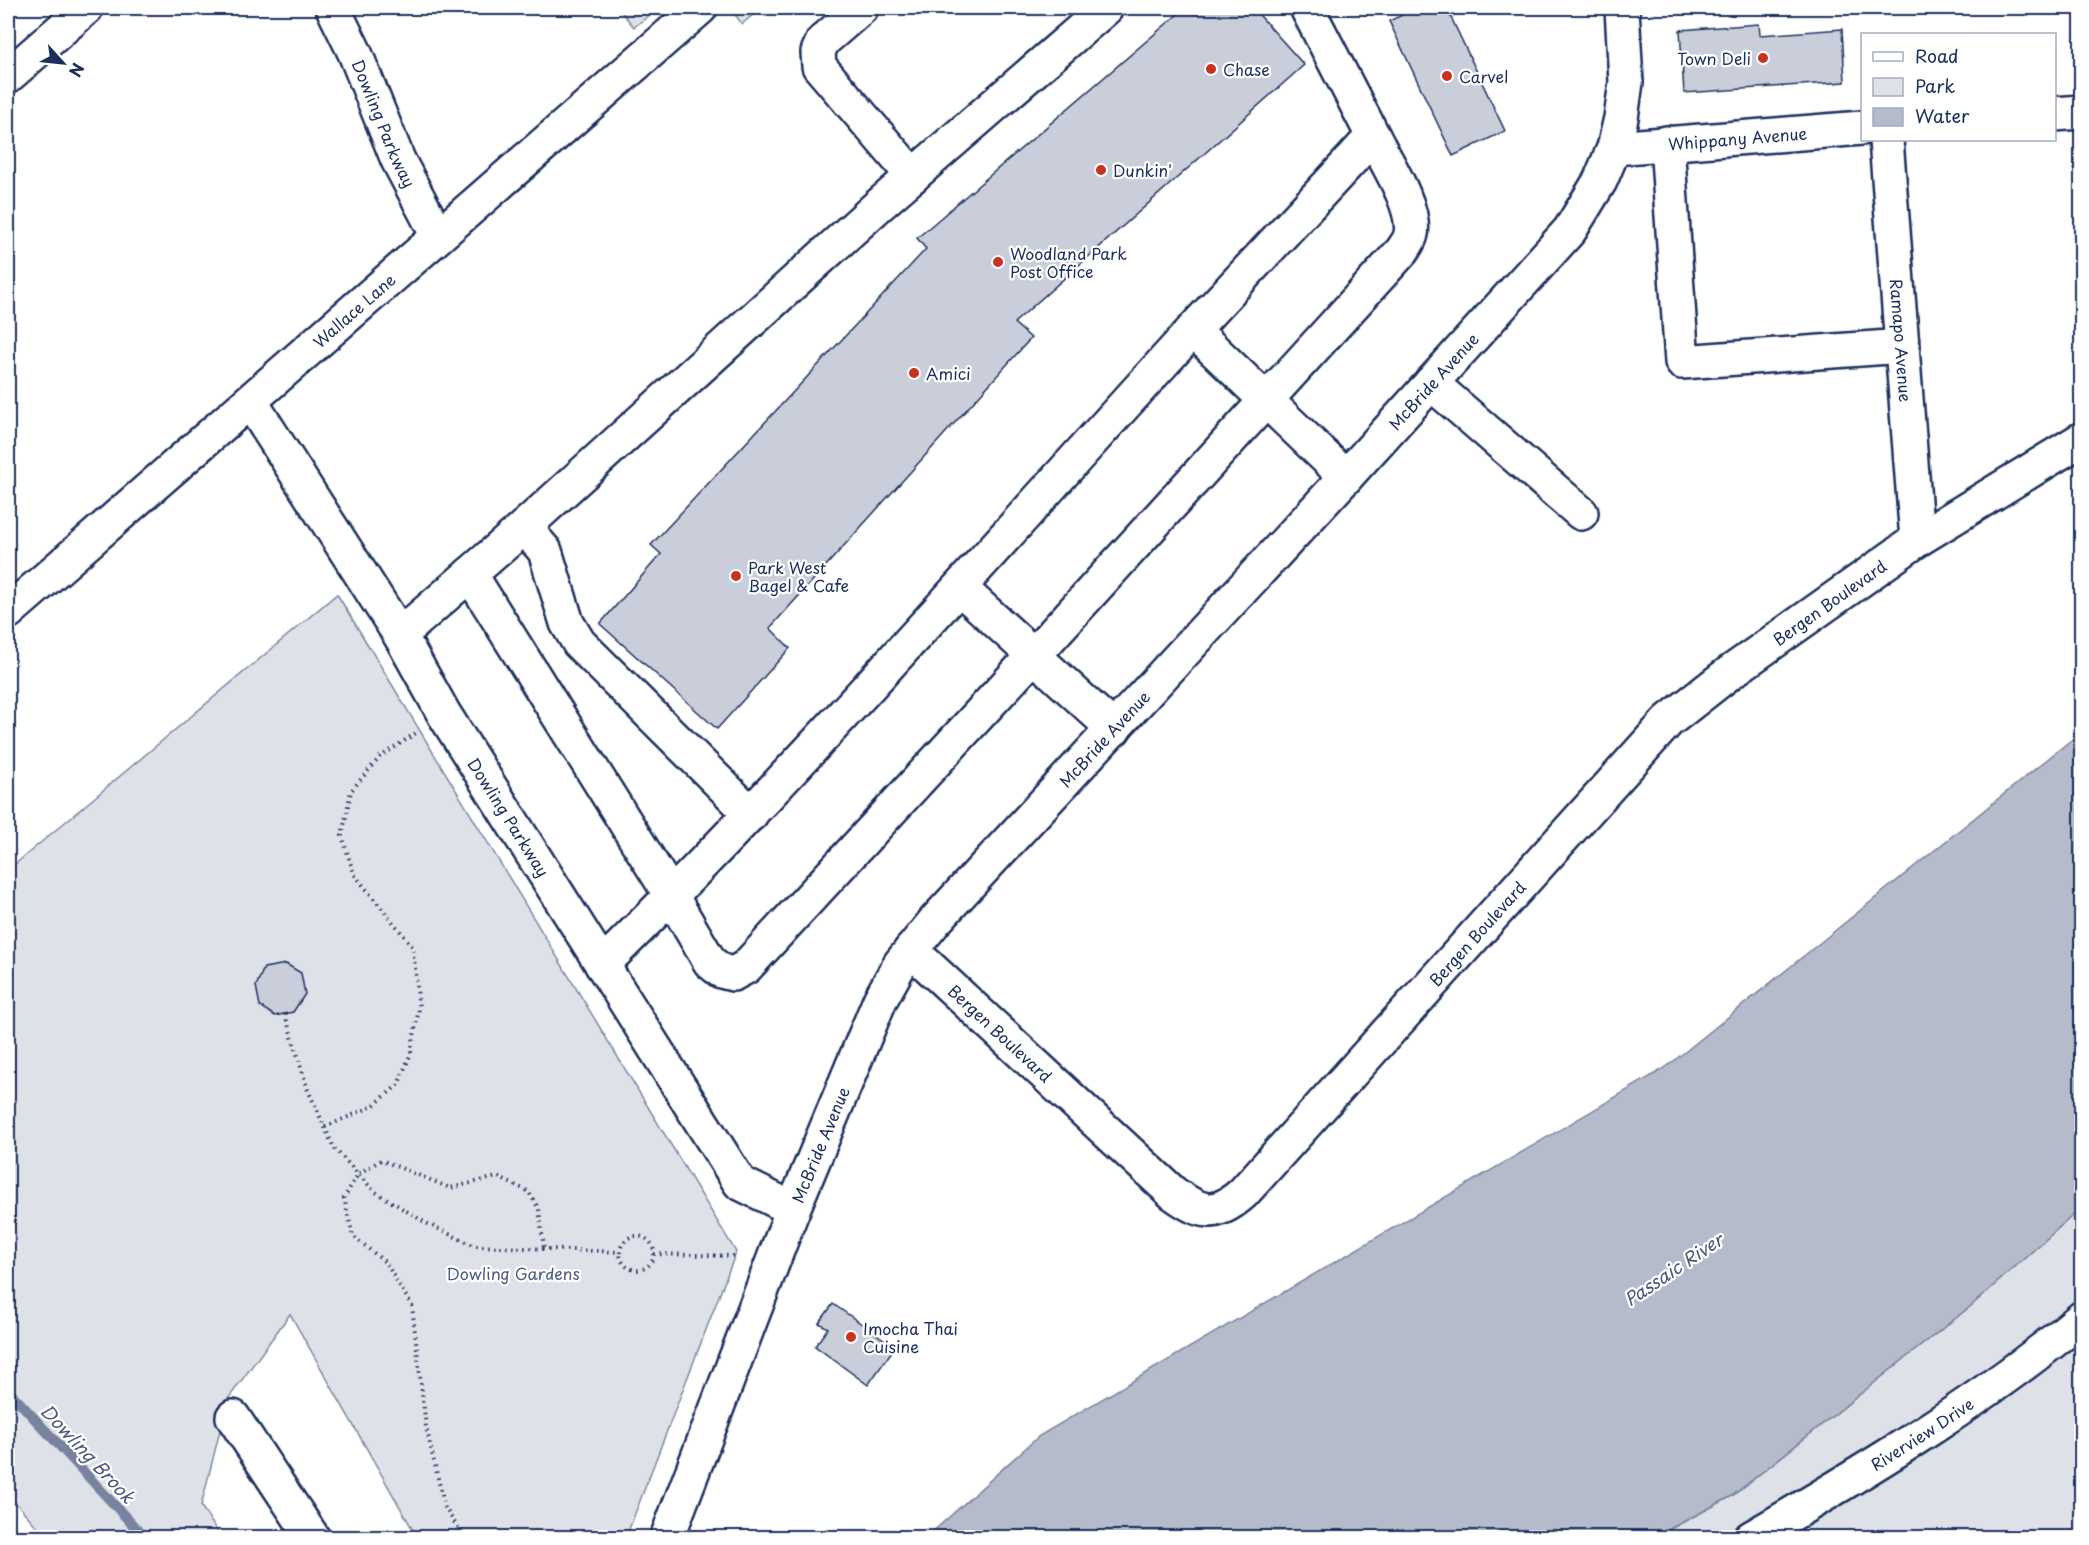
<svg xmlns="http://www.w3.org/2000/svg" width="2089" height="1545" font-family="'Playpen Sans',sans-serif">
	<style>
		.green { fill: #dee1e7; stroke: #7c88a2; stroke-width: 1.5 }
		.water { fill: #b5bbca; stroke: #77839f; stroke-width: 1.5 }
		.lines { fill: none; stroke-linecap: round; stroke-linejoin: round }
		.stream { stroke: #77839f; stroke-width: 10 }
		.building { fill: #caceda; stroke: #1b2f5e; stroke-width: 1.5 }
		.minor-casing { stroke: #1b2f5e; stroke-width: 38 }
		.major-casing { stroke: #1b2f5e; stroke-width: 38 }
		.path { stroke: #1b2f5e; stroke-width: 4; stroke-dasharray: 1.5 4.5; stroke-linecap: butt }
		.minor { stroke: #fff; stroke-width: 33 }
		.major { stroke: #fff; stroke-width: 33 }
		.poi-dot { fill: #c8321e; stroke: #fff; stroke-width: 2 }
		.labels { text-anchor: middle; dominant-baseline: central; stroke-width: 4.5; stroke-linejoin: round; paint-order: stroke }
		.poi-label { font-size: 16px; fill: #1b2f5e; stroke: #fff; text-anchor: start }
		.street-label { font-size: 16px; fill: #1b2f5e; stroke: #fff }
		.park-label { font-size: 16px; fill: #4c5c80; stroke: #fff }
		.water-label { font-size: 18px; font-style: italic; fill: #49597e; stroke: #fff }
	</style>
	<rect width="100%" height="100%" fill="#fff"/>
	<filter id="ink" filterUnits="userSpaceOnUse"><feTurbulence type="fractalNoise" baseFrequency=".0167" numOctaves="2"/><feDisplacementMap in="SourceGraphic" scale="12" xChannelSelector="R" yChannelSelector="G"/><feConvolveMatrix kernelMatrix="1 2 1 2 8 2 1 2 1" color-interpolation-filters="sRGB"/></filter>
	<g filter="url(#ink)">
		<!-- green -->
		<path class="green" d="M618 8H659L634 27Z
			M730 8H761L742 24Z
			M337 594 736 1252 626 1537H417L290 1314 228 1399 201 1506 221 1537H46L8 1494V870Z
			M2081 1208V1537L1654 1538 1732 1496 1972 1305Z"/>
		<!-- water -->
		<path class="water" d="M2081 732V1208L1972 1305 1732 1496 1654 1537H927L1039 1436 1665 1068Z"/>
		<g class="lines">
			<!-- stream -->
			<path class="stream" d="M8 1390 145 1538"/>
		</g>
		<!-- building -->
		<path class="building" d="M1185 8H1253L1304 65 1014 323 1031 338 770 628 790 648 717 729 600 624 661 554 651 545 926 249 917 238Z
			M1417 8H1436L1438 13 1447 9 1505 131 1453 156 1389 21Z
			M1759 24 1760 35 1842 29 1845 82 1684 93 1680 30Z
			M286 964 301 973 305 994 293 1012 275 1016 260 1006 256 986 264 968Z
			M833 1304 895 1347 868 1385 815 1346 828 1328 819 1323Z"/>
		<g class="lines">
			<defs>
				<g id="minor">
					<path id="s1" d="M333 8 355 53 398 160 438 236"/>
					<path d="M861 8 823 41 818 52 819 66 913 176"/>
					<path d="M8 76 86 8"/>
					<path d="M2054 114 2082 112"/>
					<path id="s2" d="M1886 140 1917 540"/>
					<path d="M1667 143 1682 362 1903 346"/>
					<path id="s3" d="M1614 148 1862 128"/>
					<path d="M1193 330 1346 477"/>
					<path d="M1431 383 1581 513"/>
					<path id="s4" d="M250 401 400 635 444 714 740 1183 793 1209"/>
					<path d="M524 527 545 551 567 623 579 643 751 814"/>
					<path d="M470 574 672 897 710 962 721 971 733 974 746 967 1034 655 1402 251C1406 245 1410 240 1411 234 1416 207 1385 160 1373 136"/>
					<path d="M960 588 1114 729"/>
					<path id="s5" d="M8 612 700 8"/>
					<path d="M400 635 524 527 878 206 1106 8"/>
					<path id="s6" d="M911 950 1173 1193C1201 1213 1215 1218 1243 1193L1668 721 1728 674 1917 540 2082 439"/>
					<path d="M602 965C808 762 996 544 1191 332 1251 267 1313 202 1373 136L1307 8"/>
					<path d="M233 1417 313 1538"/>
					<path id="s7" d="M1751 1538C1864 1472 1981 1402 2082 1318"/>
				</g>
				<g id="major">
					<path id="s8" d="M667 1538 793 1209 880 1000 900 964 935 921 1346 477 1570 230 1600 181 1614 148 1621 118 1626 82 1622 8"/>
				</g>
			</defs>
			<!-- minor casing -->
			<use href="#minor" class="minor-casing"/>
			<!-- major casing -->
			<use href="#major" class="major-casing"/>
			<!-- path -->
			<path class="path" d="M285 1014 308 1090 334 1148 374 1191 426 1223 475 1246 620 1252
				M325 1127 373 1106 398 1085 411 1053 419 1008 413 947 354 874 342 836 351 791 380 757 416 733
				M620 1253a17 17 0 1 1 34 0a17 17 0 1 1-34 0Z
				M654 1254 737 1256
				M465 1538 445 1508 426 1427 412 1306 386 1263 353 1236 344 1198 358 1174 381 1160 450 1188 497 1177 528 1191 539 1209 544 1249"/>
			<!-- minor -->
			<use href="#minor" class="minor"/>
			<!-- major -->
			<use href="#major" class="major"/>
		</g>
	</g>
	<!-- markers -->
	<g class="poi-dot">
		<circle cx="1763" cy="58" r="6"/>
		<circle cx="1211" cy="69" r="6"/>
		<circle cx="1447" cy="76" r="6"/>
		<circle cx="1101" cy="170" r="6"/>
		<circle cx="998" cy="262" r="6"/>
		<circle cx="914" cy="373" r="6"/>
		<circle cx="736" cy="576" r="6"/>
		<circle cx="851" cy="1337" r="6"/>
	</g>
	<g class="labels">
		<!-- poi labels -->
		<g class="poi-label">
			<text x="1751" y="58" text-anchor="end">Town Deli</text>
			<text x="1223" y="69">Chase</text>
			<text x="1459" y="76">Carvel</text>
			<text x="1113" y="170">Dunkin'</text>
			<text x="1010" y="253">Woodland Park<tspan x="1010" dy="18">Post Office</tspan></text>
			<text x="926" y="373">Amici</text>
			<text x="748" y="567">Park West<tspan x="748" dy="18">Bagel &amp; Cafe</tspan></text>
			<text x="863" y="1328">Imocha Thai<tspan x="863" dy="18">Cuisine</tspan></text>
		</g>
		<!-- street labels -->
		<g class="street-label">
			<text stroke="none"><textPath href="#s1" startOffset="126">Dowling Parkway</textPath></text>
			<text stroke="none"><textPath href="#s3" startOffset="124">Whippany Avenue</textPath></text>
			<text stroke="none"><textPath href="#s5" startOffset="459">Wallace Lane</textPath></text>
			<text stroke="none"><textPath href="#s2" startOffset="201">Ramapo Avenue</textPath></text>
			<text stroke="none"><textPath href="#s8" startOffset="1410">McBride Avenue</textPath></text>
			<text stroke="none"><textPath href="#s6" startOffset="1272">Bergen Boulevard</textPath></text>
			<text stroke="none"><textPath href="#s8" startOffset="924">McBride Avenue</textPath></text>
			<text stroke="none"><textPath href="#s4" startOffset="490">Dowling Parkway</textPath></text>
			<text stroke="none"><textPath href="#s6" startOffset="786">Bergen Boulevard</textPath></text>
			<text stroke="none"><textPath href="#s6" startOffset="122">Bergen Boulevard</textPath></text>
			<text stroke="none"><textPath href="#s8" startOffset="422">McBride Avenue</textPath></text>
			<text stroke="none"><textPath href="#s7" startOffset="200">Riverview Drive</textPath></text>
		</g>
		<!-- park labels -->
		<g class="park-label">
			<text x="513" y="1273">Dowling Gardens</text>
		</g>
		<!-- water labels -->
		<g class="water-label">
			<text transform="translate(1673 1269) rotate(-34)">Passaic River</text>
			<text transform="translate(88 1453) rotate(47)">Dowling Brook</text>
		</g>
	</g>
	<!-- margin -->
	<rect width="2089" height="1545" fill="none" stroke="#fff" stroke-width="30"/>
	<rect x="15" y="15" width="2059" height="1515" fill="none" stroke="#1b2f5e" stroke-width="2" filter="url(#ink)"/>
	<!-- legend -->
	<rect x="1861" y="33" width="195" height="108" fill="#ffffff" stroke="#a4acbf" stroke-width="1.5"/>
	<rect x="1873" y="52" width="30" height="9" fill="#ffffff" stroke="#a4acbf" stroke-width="1.5"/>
	<text x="1915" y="63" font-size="18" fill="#1b2f5e">Road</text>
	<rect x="1873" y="78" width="30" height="18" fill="#dee1e7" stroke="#a4acbf" stroke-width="1.5"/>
	<text x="1915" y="93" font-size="18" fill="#1b2f5e">Park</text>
	<rect x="1873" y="108" width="30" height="18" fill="#b5bbca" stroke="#a4acbf" stroke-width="1.5"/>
	<text x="1915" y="123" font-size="18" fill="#1b2f5e">Water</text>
	<!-- north arrow -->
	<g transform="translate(63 63) rotate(117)" stroke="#ffffff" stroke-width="4.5" paint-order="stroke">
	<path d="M0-4.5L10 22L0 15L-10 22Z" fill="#1b2f5e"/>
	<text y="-9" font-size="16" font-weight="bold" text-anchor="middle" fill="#1b2f5e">N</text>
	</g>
</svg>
